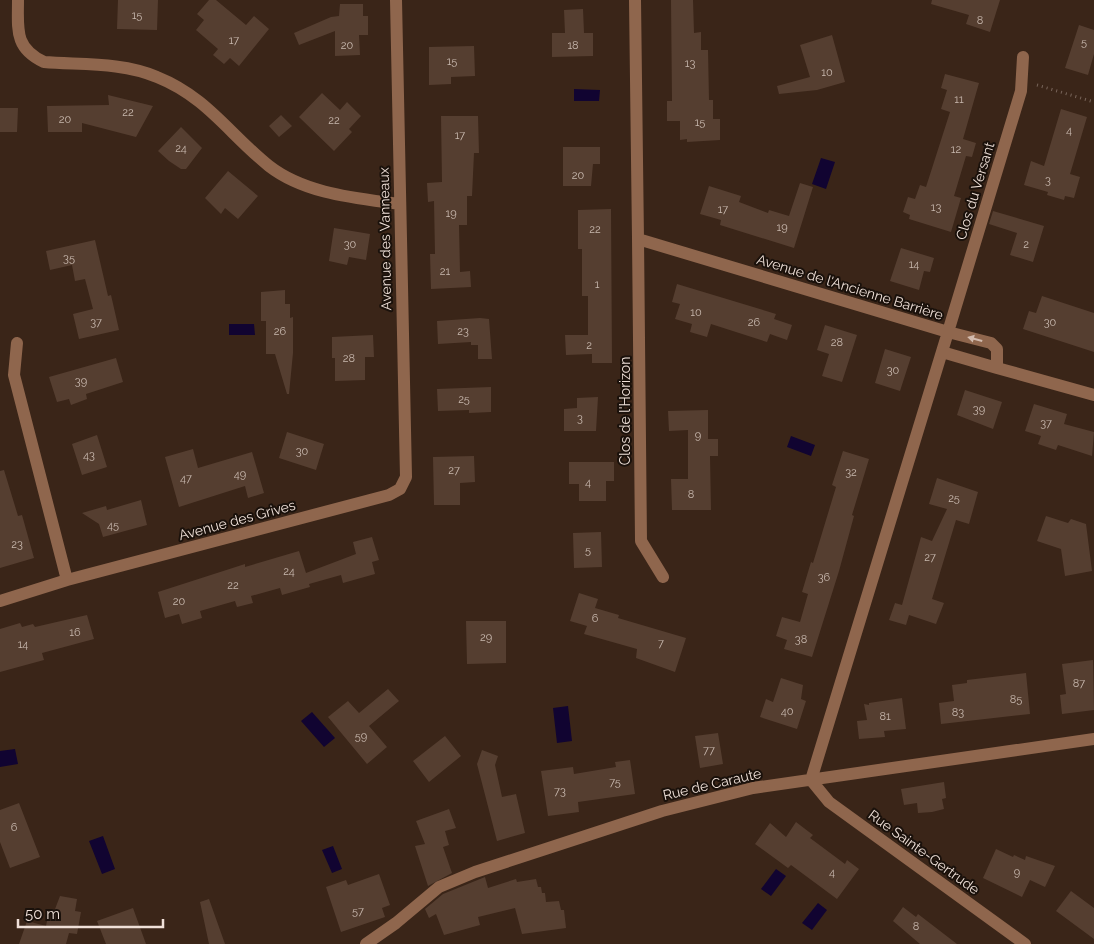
<svg xmlns="http://www.w3.org/2000/svg" width="1094" height="944" font-family="Raleway,sans-serif">
	<style>
		.water { fill: #110431 }
		.building { fill: #553e30 }
		.lines { fill: none; stroke-linecap: round; stroke-linejoin: round }
		.path { stroke: #79665b; stroke-width: 3; stroke-dasharray: 1 4; stroke-linecap: butt }
		.minor { stroke: #8f664d; stroke-width: 12 }
		.oneway { fill: #d2bbae }
		.labels { text-anchor: middle; dominant-baseline: central; stroke-width: 4; stroke-linejoin: round; paint-order: stroke }
		.number-label { font-size: 11px; fill: #c8b8ae }
		.street-label { font-size: 14px; fill: #efe0d8; stroke: #1a110b }
	</style>
	<rect width="100%" height="100%" fill="#3a2518"/>
	<!-- water -->
	<path class="water" d="M574 89 600 90 599 101H574Z
		M821 158 835 162 826 189 812 184Z
		M229 324H254L255 335H229Z
		M791 436 815 445 811 456 787 447Z
		M568 706 572 741 557 743 553 708Z
		M312 712 335 738 324 747 301 721Z
		M15 749 18 764 0 767V751Z
		M103 836 115 869 102 874 89 841Z
		M333 846 342 869 332 873 322 850Z
		M776 869 786 876 771 896 761 889Z
		M818 903 827 910 812 930 802 923Z"/>
	<!-- building -->
	<path class="building" d="M118 0H158L157 30 117 29Z
		M209 0H216L246 25 254 16 269 29 239 66 230 58 224 64 213 55 218 49 196 30 204 20 197 14Z
		M671 0H693L694 33 701 32V50H708L709 100H713V119H720V140L687 142V139L680 140V121H667V101H672Z
		M932 0H1000L990 32 966 24 969 15 931 4Z
		M340 4H363V16H368V35H359L360 55 335 56V31L299 45 294 33 331 17 339 16Z
		M583 9 584 33H593V56L552 57V33H565L564 10Z
		M1079 25 1094 30V54L1088 75 1065 68Z
		M832 35 845 82 817 90 779 94 777 86 810 77 800 45Z
		M474 46 475 76 451 77V84L429 85V47Z
		M945 74 979 83 963 139 976 143 972 157 966 156 954 196 961 198 951 232 909 219 910 215 903 212 908 197 915 199 920 185 926 187 950 112 941 109 947 90 941 88Z
		M322 93 340 110 347 102 361 116 349 129 352 132 334 151 299 117Z
		M108 95 153 106 136 137 82 123V132H48L47 106 109 105Z
		M0 108H18L17 132H0Z
		M1061 109 1087 117 1070 174 1080 177 1074 198 1065 196 1064 200 1047 195 1048 192 1024 185 1031 161 1044 166Z
		M281 115 292 126 279 137 269 126Z
		M441 116H478L479 153H474L472 196H467V225H459L460 272 470 271 471 287 431 289 430 254H435L434 201 428 202 427 183 442 182Z
		M181 127 202 148 186 169H181L169 161 158 151Z
		M563 147H600V164H593L591 186H563Z
		M228 171 258 196 238 219 225 208 221 214 205 198Z
		M800 183 813 187 794 248 720 225 721 220 700 214 709 186 741 196 739 202 768 213 769 210 789 216Z
		M611 209 612 363H592V354L566 355 565 335H588V296H582V249H578V210Z
		M993 211 1044 226 1033 262 1010 255 1017 233 989 224Z
		M334 228 370 234 366 260 349 257 347 265 329 261Z
		M95 240 108 296 111 295 119 330 79 339 73 314 93 309 85 279 75 281 72 265 50 270 46 251Z
		M901 248 934 258 930 272 924 271 919 290 890 281Z
		M677 284 776 314 774 319 792 325 787 340 770 334 767 342 711 324 707 337 690 332 692 324 675 319 680 304 672 302Z
		M285 290V304H290V318L293 317V353L289 394H287L275 354H266V321H261V292Z
		M1042 296 1094 313V352L1023 329 1029 311 1036 313Z
		M480 318 489 319 492 359H478V345H471V342L438 344 437 321Z
		M825 325 857 335 842 382 822 376 829 354 817 350Z
		M373 335 374 357H365V380L335 381V358H332V337Z
		M885 349 911 357 900 391 875 383Z
		M116 358 123 382 86 394 87 399 71 405 69 399 57 402 49 377Z
		M491 387V412L469 413V410L438 411 437 389Z
		M965 390 1002 402 993 429 957 415Z
		M598 397 596 431H564V409L577 408V398Z
		M1034 404 1067 414 1064 424 1094 432 1092 456 1058 445 1056 450 1038 444 1041 436 1025 431Z
		M708 410V439H718V456H710L711 510H672L671 479H688V430L669 431 668 411Z
		M287 432 324 444 316 470 279 458Z
		M97 435 107 467 82 475 72 444Z
		M193 449 198 468 252 452 264 493 248 498 245 486 179 507 165 457Z
		M843 451 869 459 852 515 854 516 839 571 812 657 784 649 787 640 776 636 782 617 800 622 808 594 802 592 811 562 813 563 836 487 832 485Z
		M474 456 475 482 460 483V505H434L433 457Z
		M569 462H614V481H606V501H579V484H569Z
		M4 470 18 516 22 515 34 558 0 568V471Z
		M937 478 978 492 969 524 956 520 932 599 944 603 936 624 909 615 906 625 889 620 895 603 902 605 921 537 932 541 947 509 929 504Z
		M141 500 147 525 103 537 99 524 82 513 106 506 107 510Z
		M1046 516 1068 523 1071 519 1086 524 1092 571 1065 576 1061 549 1037 541Z
		M601 532 602 567 574 568 573 533Z
		M372 537 379 560 372 562 375 574 343 583 341 575 309 584 310 587 282 595 280 588 251 596 253 603 237 607 235 601 200 611 202 618 182 624 179 614 165 618 158 592 245 564V567L299 551 306 573 356 554 353 542Z
		M579 593 598 599 595 608 619 615 618 618 686 638 675 672 636 658 637 649 584 634 587 626 570 621Z
		M87 615 94 639 42 653 44 660 0 672V629L20 623 22 627 33 624 35 627Z
		M466 621H506V663L467 664Z
		M1093 660 1094 710 1062 714 1060 695 1066 694 1062 664Z
		M1026 673 1030 714 941 724 939 703 954 701 952 685 967 683V680Z
		M781 678 803 685 801 699 806 701 797 729 760 717 766 699 773 702Z
		M388 689 399 701 369 726 387 747 367 764 328 717 348 701 359 713Z
		M902 698 906 729 884 731 885 737 859 739 857 721 867 720 864 704 869 705V703Z
		M718 733 723 764 700 768 695 736Z
		M445 736 461 756 429 782 413 761Z
		M482 750 498 756 495 765 502 797 516 794 525 833 497 841 477 764Z
		M630 760 635 794 578 802 579 812 548 816 541 771 573 767 574 774 616 767 615 762Z
		M944 782 946 798 942 799 944 809 932 812 918 813 917 803 904 805 901 789Z
		M19 803 40 857 10 868 0 842V810Z
		M449 809 456 828 445 831 449 845 443 847 452 873 428 886 415 846 425 844 416 821Z
		M796 822 813 835 810 838 845 864 847 860 859 869 837 899 791 865 788 868 755 844 770 823 786 837Z
		M996 849 1013 857 1014 855 1025 860 1026 856 1055 866 1045 887 1030 880 1022 897 983 878Z
		M379 874 390 905 382 908 385 917 341 932 326 887 346 880 348 885Z
		M485 877 488 888 516 879 517 882 536 879 538 887H541L542 893H545L546 902 559 901 561 910H564L566 928 522 934 515 908 478 917 480 925 444 935 436 914 429 918 425 909 443 894Z
		M1071 891 1094 908V939L1056 911Z
		M60 896 77 899 75 911 81 912 77 934 69 933 66 944H19L27 921 46 926 48 916 52 917Z
		M209 899 225 944H209L200 902Z
		M903 907 916 917 918 914 957 944H920L893 921Z
		M133 908 146 944H106L97 921Z"/>
	<g class="lines">
		<!-- path -->
		<path class="path" d="M1037 85 1094 102"/>
		<!-- minor -->
		<path class="minor" d="M18 0C18 29 14 48 44 62 81 65 122 62 157 77 207 97 229 134 269 166 305 194 356 198 399 204
			M635 0 638 239 948 332 811 780 829 802 1025 944
			M638 239 641 541 663 577
			M17 343 14 375 67 580
			M942 352 997 368V349L991 343 948 332 1021 91 1023 57
			M997 368 1094 395
			M0 601 67 580 389 495 400 489 406 477 396 0
			M366 944 396 923 439 887 475 872 662 811 753 788 1094 739"/>
	</g>
	<!-- one-way arrows -->
	<defs><path id="oneway-solid" d="M-6-.8H1V-3.2L6.5 0L1 3.2V.8H-6Z" transform="scale(1.25)"/></defs>
	<use class="oneway" href="#oneway-solid" transform="translate(975 339) rotate(-165)"/>
	<g class="labels">
		<!-- number labels -->
		<g class="number-label">
			<text x="137" y="15">15</text>
			<text x="980" y="20">8</text>
			<text x="234" y="40">17</text>
			<text x="1084" y="42">5</text>
			<text x="347" y="45">20</text>
			<text x="573" y="45">18</text>
			<text x="452" y="61">15</text>
			<text x="690" y="63">13</text>
			<text x="827" y="72">10</text>
			<text x="959" y="99">11</text>
			<text x="128" y="112">22</text>
			<text x="65" y="119">20</text>
			<text x="334" y="120">22</text>
			<text x="700" y="122">15</text>
			<text x="1069" y="130">4</text>
			<text x="460" y="135">17</text>
			<text x="181" y="148">24</text>
			<text x="956" y="149">12</text>
			<text x="578" y="175">20</text>
			<text x="1048" y="180">3</text>
			<text x="936" y="207">13</text>
			<text x="723" y="209">17</text>
			<text x="451" y="213">19</text>
			<text x="782" y="227">19</text>
			<text x="595" y="229">22</text>
			<text x="350" y="244">30</text>
			<text x="1026" y="244">2</text>
			<text x="69" y="258">35</text>
			<text x="914" y="264">14</text>
			<text x="445" y="271">21</text>
			<text x="597" y="284">1</text>
			<text x="696" y="312">10</text>
			<text x="96" y="322">37</text>
			<text x="754" y="322">26</text>
			<text x="1050" y="322">30</text>
			<text x="280" y="331">26</text>
			<text x="463" y="331">23</text>
			<text x="837" y="342">28</text>
			<text x="589" y="345">2</text>
			<text x="349" y="358">28</text>
			<text x="893" y="370">30</text>
			<text x="81" y="381">39</text>
			<text x="464" y="399">25</text>
			<text x="979" y="409">39</text>
			<text x="580" y="418">3</text>
			<text x="1046" y="423">37</text>
			<text x="698" y="435">9</text>
			<text x="302" y="451">30</text>
			<text x="89" y="455">43</text>
			<text x="454" y="470">27</text>
			<text x="851" y="472">32</text>
			<text x="240" y="474">49</text>
			<text x="186" y="478">47</text>
			<text x="588" y="482">4</text>
			<text x="691" y="494">8</text>
			<text x="954" y="498">25</text>
			<text x="113" y="525">45</text>
			<text x="17" y="544">23</text>
			<text x="588" y="550">5</text>
			<text x="930" y="557">27</text>
			<text x="289" y="571">24</text>
			<text x="824" y="577">36</text>
			<text x="233" y="585">22</text>
			<text x="179" y="601">20</text>
			<text x="595" y="618">6</text>
			<text x="75" y="632">16</text>
			<text x="486" y="637">29</text>
			<text x="801" y="639">38</text>
			<text x="661" y="643">7</text>
			<text x="23" y="644">14</text>
			<text x="1079" y="683">87</text>
			<text x="1016" y="699">85</text>
			<text x="787" y="711">40</text>
			<text x="958" y="712">83</text>
			<text x="885" y="716">81</text>
			<text x="361" y="736">59</text>
			<text x="709" y="750">77</text>
			<text x="615" y="782">75</text>
			<text x="560" y="791">73</text>
			<text x="14" y="827">6</text>
			<text x="832" y="872">4</text>
			<text x="1017" y="872">9</text>
			<text x="358" y="911">57</text>
			<text x="916" y="926">8</text>
		</g>
		<!-- street labels -->
		<g class="street-label">
			<text transform="translate(975 191) rotate(-73)">Clos du Versant</text>
			<text transform="translate(385 239) rotate(-91)">Avenue des Vanneaux</text>
			<text transform="translate(850 287) rotate(17)">Avenue de l'Ancienne Barrière</text>
			<text transform="translate(625 411) rotate(-90)">Clos de l'Horizon</text>
			<text transform="translate(237 520) rotate(-15)">Avenue des Grives</text>
			<text transform="translate(712 784) rotate(-13)">Rue de Caraute</text>
			<text transform="translate(924 852) rotate(36)">Rue Sainte-Gertrude</text>
		</g>
	</g>
	<!-- scale -->
	<path d="M18 919v8h145v-8" fill="none" stroke="#efe0d8" stroke-width="2.5"/>
	<text x="25" y="919" font-size="15" fill="#efe0d8" stroke="#1a110b" stroke-width="4" paint-order="stroke">50 m</text>
</svg>
